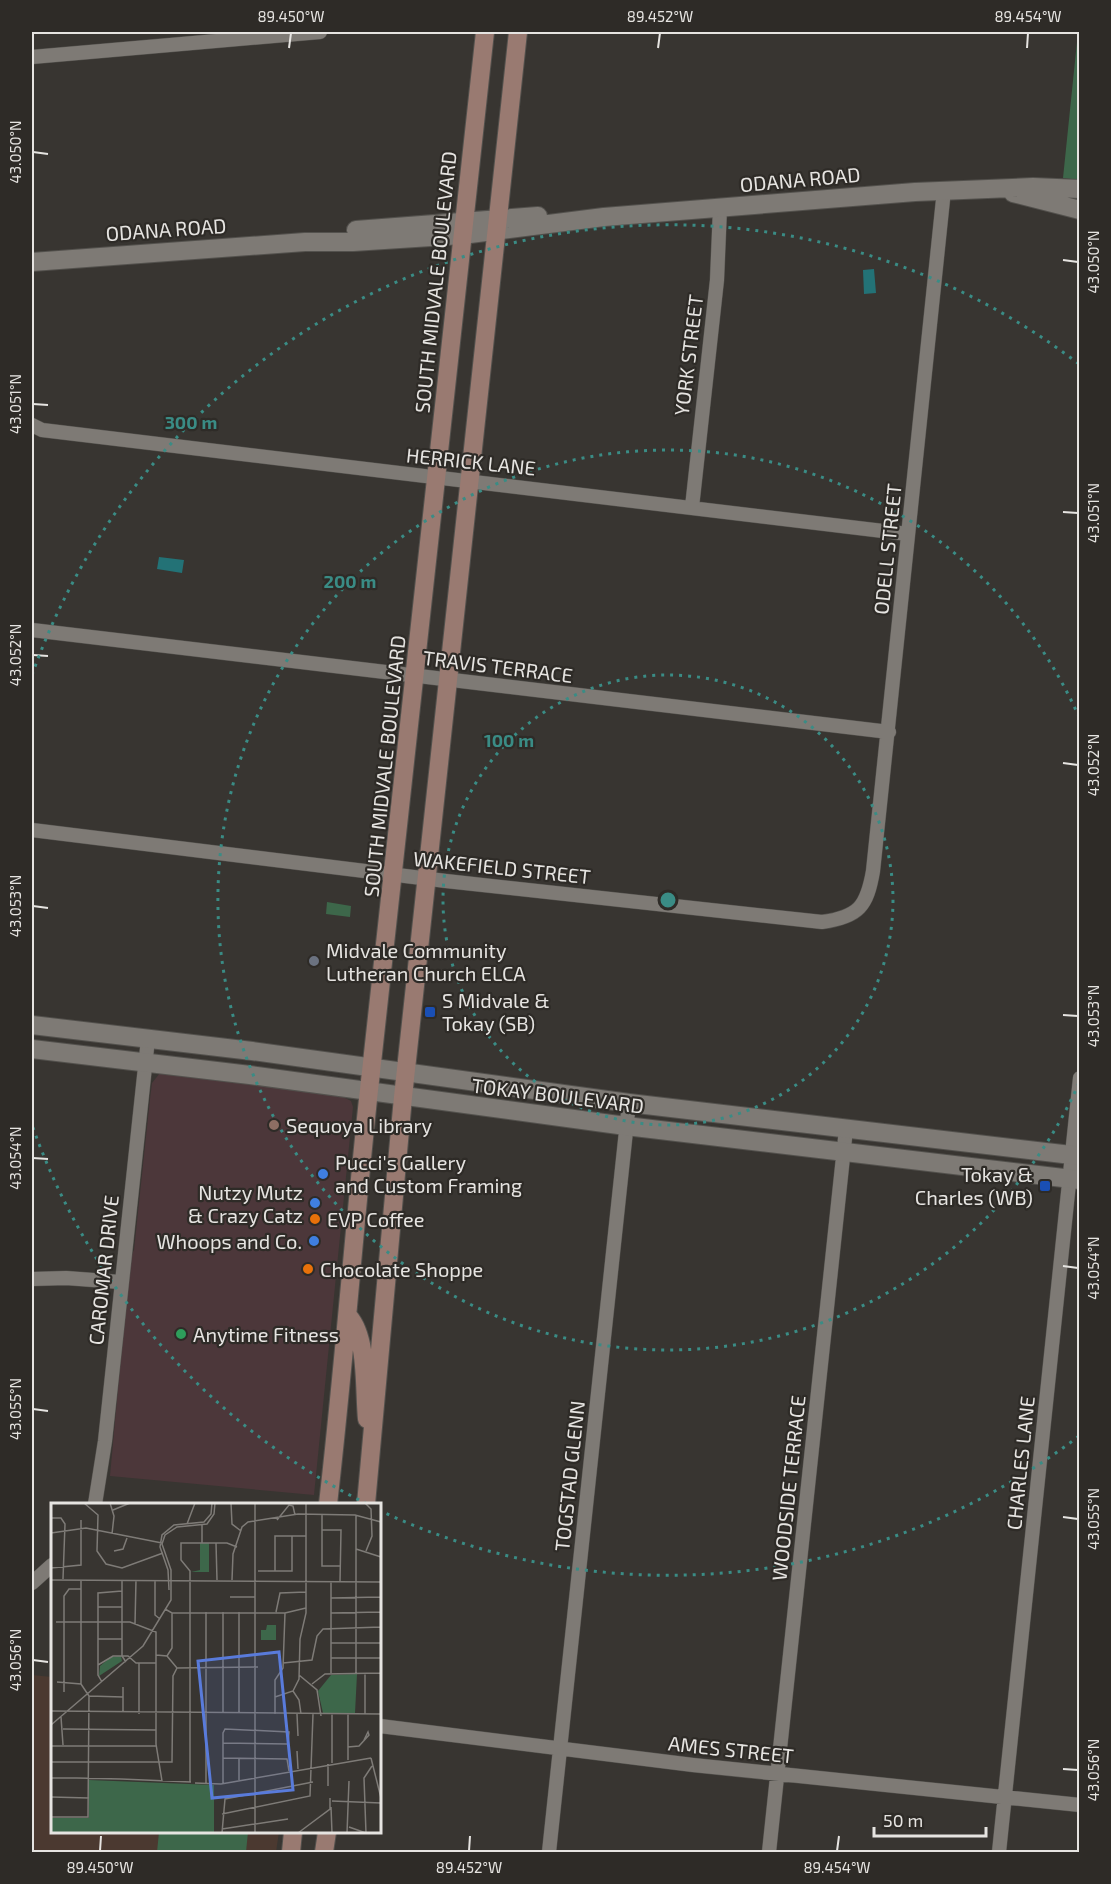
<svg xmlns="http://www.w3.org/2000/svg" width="1111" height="1884" font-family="'Exo 2',sans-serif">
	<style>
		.commercial { fill: #4c373a }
		.education { fill: #4b3930 }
		.green { fill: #3d674a }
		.water { fill: #237276 }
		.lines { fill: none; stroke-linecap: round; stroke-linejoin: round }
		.minor-casing { stroke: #53514d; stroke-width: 15 }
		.tertiary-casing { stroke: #53514d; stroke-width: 20 }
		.secondary-casing { stroke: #53514d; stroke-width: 20 }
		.minor { stroke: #7e7a75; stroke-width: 14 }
		.tertiary { stroke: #7e7a75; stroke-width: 18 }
		.secondary { stroke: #997a71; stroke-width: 18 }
		.ticks { fill: none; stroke: #e6e4e1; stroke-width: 2 }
		.ring { fill: none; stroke: #3a8c85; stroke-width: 3; stroke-dasharray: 3 6 }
		.worship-dot { fill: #6b7280; stroke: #2e2b27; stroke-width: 2 }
		.transit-dot { fill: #1a4fb4; stroke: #2e2b27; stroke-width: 2 }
		.education-dot { fill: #8d6e63; stroke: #2e2b27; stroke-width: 2 }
		.shop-dot { fill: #3f7fe0; stroke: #2e2b27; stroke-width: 2 }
		.food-dot { fill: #e8710a; stroke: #2e2b27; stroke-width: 2 }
		.leisure-dot { fill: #2e9e5b; stroke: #2e2b27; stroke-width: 2 }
		.labels { text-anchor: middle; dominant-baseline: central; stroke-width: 4.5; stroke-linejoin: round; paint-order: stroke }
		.street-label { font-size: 20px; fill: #e6e4e1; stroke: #2e2b27 }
		.poi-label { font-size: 20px; fill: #e6e4e1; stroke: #2e2b27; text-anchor: start }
		.inset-road { fill: none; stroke: #7e7b77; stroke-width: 1.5 }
		.view { fill: #597bdb; fill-opacity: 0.15; stroke: #597bdb; stroke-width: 3 }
		.inset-edge { fill: none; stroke: #e6e4e1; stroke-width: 3 }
		.centre { fill: #3a8c85; stroke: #2e2b27; stroke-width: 3 }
		.ring-label { font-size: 18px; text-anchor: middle; font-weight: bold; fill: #3a8c85; stroke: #2e2b27; stroke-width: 4.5; stroke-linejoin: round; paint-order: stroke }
		.neatline { fill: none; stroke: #e6e4e1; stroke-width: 2 }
		.ticks-label { font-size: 15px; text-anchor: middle; fill: #e6e4e1 }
	</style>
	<rect width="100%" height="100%" fill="#383531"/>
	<!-- commercial -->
	<path class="commercial" d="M165 1072 343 1097 351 1101 353 1107 314 1495 110 1476 130 1258 134 1250 150 1099 152 1083 160 1073Z"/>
	<!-- education -->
	<path class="education" d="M32 1675 52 1677V1832H279L276 1852H32Z"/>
	<!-- green -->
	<path class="green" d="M1078 32H1079V180L1063 178Z
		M327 902 351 906 350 917 326 914Z
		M159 1832H248L246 1852H157Z"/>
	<!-- water -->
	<path class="water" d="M874 269 876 293 864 294 863 270Z
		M159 557 184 560 182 573 157 569Z"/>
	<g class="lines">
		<defs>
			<path id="minor" d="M32 57 320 32
				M32 425 42 430 908 534
				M692 507 717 280 720 208
				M32 630 889 732
				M32 830 446 881 822 922C859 917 867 906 873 871L944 190
				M32 1279 66 1278 120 1282
				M95 1504 105 1441 148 1039
				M32 1583 52 1565
				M380 1726 693 1765 1080 1805
				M549 1852 629 1103
				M769 1852 846 1129
				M999 1852 1080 1078"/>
			<path id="tertiary" d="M1013 193 1080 210
				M356 230 538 216
				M32 262 305 242H353L462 235 604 217 915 192 1033 187 1080 189
				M32 1025 252 1051 629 1103 1080 1156
				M32 1049 250 1075 626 1126 1080 1180"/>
			<path id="secondary" d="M349 1317C368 1339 364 1390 367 1419
				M328 1504C344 1366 354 1228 369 1090 408 737 445 384 485 32
				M366 1504 403 1097 518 32
				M291 1852 293 1832
				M324 1852 327 1832"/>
		</defs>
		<!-- minor casing -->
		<use href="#minor" class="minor-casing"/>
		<!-- tertiary casing -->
		<use href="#tertiary" class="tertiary-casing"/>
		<!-- secondary casing -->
		<use href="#secondary" class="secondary-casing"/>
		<!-- minor -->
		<use href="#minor" class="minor"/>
		<!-- tertiary -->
		<use href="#tertiary" class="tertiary"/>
		<!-- secondary -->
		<use href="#secondary" class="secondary"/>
	</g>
	<!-- ticks -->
	<path class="ticks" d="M289 48 291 33M658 48 660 33M1027 48 1028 33M33 152 48 154M1063 260 1078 262M33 404 48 405M1063 512 1078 513M33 655 48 656M1063 763 1078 765M33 906 48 908M1063 1015 1078 1016M33 1158 48 1159M1063 1266 1078 1268M33 1409 48 1411M1063 1517 1078 1519M33 1660 48 1662M1063 1769 1078 1770M100 1851 101 1836M469 1851 470 1836M837 1851 839 1836"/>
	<!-- distance rings -->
	<g class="ring">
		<circle cx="668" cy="900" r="225"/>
		<path d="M1079 1083A450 450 0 1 1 1079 717"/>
		<path d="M1079 1436A675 675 0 0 1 383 1512M367 1504A675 675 0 0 1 32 1125M32 675A675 675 0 0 1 1079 364"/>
	</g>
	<!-- markers -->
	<circle class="worship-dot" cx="314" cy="961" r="6"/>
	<g class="transit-dot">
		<rect x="424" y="1006" width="12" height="12" rx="3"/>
		<rect x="1039" y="1180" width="12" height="12" rx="3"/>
	</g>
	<circle class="education-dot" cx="274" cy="1125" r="6"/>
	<g class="shop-dot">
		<circle cx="323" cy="1174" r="6"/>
		<circle cx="315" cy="1203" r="6"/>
		<circle cx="314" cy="1241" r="6"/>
	</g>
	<g class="food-dot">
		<circle cx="315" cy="1219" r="6"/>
		<circle cx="308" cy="1269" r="6"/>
	</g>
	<circle class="leisure-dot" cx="181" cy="1334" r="6"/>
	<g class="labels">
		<!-- street labels -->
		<g class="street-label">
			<text transform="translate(800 179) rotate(-5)">ODANA ROAD</text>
			<text transform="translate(166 229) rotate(-4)">ODANA ROAD</text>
			<text transform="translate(435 282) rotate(-84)">SOUTH MIDVALE BOULEVARD</text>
			<text transform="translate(688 355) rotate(-83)">YORK STREET</text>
			<text transform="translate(471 461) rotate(6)">HERRICK LANE</text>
			<text transform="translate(887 549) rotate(-84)">ODELL STREET</text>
			<text transform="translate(498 666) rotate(7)">TRAVIS TERRACE</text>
			<text transform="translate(384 766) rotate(-84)">SOUTH MIDVALE BOULEVARD</text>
			<text transform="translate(502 867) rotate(6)">WAKEFIELD STREET</text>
			<text transform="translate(558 1095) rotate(7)">TOKAY BOULEVARD</text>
			<text transform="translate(103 1270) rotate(-84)">CAROMAR DRIVE</text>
			<text transform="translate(1020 1463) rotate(-84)">CHARLES LANE</text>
			<text transform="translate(569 1476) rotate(-84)">TOGSTAD GLENN</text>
			<text transform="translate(788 1488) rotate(-84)">WOODSIDE TERRACE</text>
			<text transform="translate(731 1749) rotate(6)">AMES STREET</text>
		</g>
		<!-- poi labels -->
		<g class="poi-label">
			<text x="326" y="950">Midvale Community<tspan x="326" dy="23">Lutheran Church ELCA</tspan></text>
			<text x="442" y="1000">S Midvale &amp;<tspan x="442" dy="23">Tokay (SB)</tspan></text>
			<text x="286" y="1125">Sequoya Library</text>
			<text x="335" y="1162">Pucci's Gallery<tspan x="335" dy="23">and Custom Framing</tspan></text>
			<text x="1033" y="1174" text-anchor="end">Tokay &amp;<tspan x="1033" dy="23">Charles (WB)</tspan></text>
			<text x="303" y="1192" text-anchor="end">Nutzy Mutz<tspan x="303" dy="23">&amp; Crazy Catz</tspan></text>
			<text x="327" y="1219">EVP Coffee</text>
			<text x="302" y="1241" text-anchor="end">Whoops and Co.</text>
			<text x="320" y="1269">Chocolate Shoppe</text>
			<text x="193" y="1334">Anytime Fitness</text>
		</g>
	</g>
	<!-- overview -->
	<g transform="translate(51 1503)">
		<rect width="330" height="330" fill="#383531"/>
		<path d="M149 40H158V69H140L149 67ZM216 122H225V137H210V127H215ZM70 153 71 158 48 173 49 163 60 154ZM306 171 304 210H272L267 188 280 172ZM38 277 163 282V330H0V315H38Z" fill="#3d674a"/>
		<path class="inset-road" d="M33 0 47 12 46 48 55 61 71 65 112 50M59 0 63 13 61 31M180 0 181 21 190 28M314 0 320 6 321 33 315 48M62 7 79 0M271 12V63H290M305 13V79M0 15H10L14 21 12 76M226 17 238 2 242 3 244 12M136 21 144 0M151 21V40M271 27H290L289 79M0 30 35 25 111 40M165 40 166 77M305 46 330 54M63 48 72 46 76 35M0 65 30 62V17M207 68H241V33M224 68V33H255M0 77 330 79M30 77V181M71 77V153L75 159M104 77V112L109 116M181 77 182 51 191 24 197 19 247 11 304 12 330 19M280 79V170M118 87 117 67 109 44 111 32 123 22 153 19 160 11 161 0M179 94H204M280 95 330 94M47 104H71M114 106 121 110H234L255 105M155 109V281M225 109 229 90 255 89M280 110 330 109M5 119H79L105 129V241L111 278M84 121 85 77M47 136H71M280 140H330M105 152 116 153 126 165 207 164M116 153 121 145V110M280 155H330M232 160 261 157 266 133 272 126 330 124M47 162 62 153H77L85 160H105M305 170V79M248 172 266 187 270 213M51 179 47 172V90L71 88M261 181 274 171 330 170M72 184V210M242 188 248 197 250 211M13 189V93L18 86H30M38 193 72 194M224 194 242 188 248 176 249 136 255 110V0M0 208 330 211M172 210V109M188 210V109M88 211V160M224 211V177L232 165 234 110M246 211 247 233M281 211V260M314 211V170M330 212V79M10 214 12 242M0 222 92 143 120 97V67L111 41 114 32 126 24 156 21 163 11 164 0M12 226 105 227M172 240 237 241 238 229 174 226 172 230V280M0 243H105M297 244 308 243 318 232 317 229 313 237M246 248 247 266M172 255 236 256 238 268M188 255V277M320 255 330 295M297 257V211M0 259H121L122 173 126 165M277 261V283M0 275H26M26 275 70 276M70 276 140 279M139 279V68L130 57V40H176L186 44M144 280 170 281 320 255M0 294 38 295M281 298 330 300M280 304 281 330M171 311 259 293 262 211M0 314H37L38 193 30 181 6 179M298 324 315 330M171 326 237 316M171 330 174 296 262 279M204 330V0M247 330 279 306V295M296 330 298 278M315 330 313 275 321 263"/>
		<path class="view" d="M228 149 242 287 161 295 147 158Z"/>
		<rect width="330" height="330" class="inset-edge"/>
	</g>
	<circle cx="668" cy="900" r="9" class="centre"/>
	<g class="ring-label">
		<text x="191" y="429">300 m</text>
		<text x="350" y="588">200 m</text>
		<text x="509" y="747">100 m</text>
	</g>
	<!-- border -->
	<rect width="1111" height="1884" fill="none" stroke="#2e2b27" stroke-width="66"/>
	<!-- scale -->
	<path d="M874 1827v9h112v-9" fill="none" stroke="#e6e4e1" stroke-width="3"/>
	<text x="883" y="1827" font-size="18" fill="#e6e4e1" stroke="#2e2b27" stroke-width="4.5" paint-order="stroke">50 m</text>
	<rect x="33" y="33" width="1045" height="1818" class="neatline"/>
	<g class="ticks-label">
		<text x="291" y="22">89.450°W</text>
		<text x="660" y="22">89.452°W</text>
		<text x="1028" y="22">89.454°W</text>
		<text transform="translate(16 152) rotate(-90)" y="5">43.050°N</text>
		<text transform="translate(1094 262) rotate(-90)" y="5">43.050°N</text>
		<text transform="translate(16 404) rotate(-90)" y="5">43.051°N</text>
		<text transform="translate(1094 513) rotate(-90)" y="5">43.051°N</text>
		<text transform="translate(16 655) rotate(-90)" y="5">43.052°N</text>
		<text transform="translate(1094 765) rotate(-90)" y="5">43.052°N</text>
		<text transform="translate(16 906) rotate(-90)" y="5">43.053°N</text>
		<text transform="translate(1094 1016) rotate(-90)" y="5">43.053°N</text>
		<text transform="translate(16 1158) rotate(-90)" y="5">43.054°N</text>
		<text transform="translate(1094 1268) rotate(-90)" y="5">43.054°N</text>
		<text transform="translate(16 1409) rotate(-90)" y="5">43.055°N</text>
		<text transform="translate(1094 1519) rotate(-90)" y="5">43.055°N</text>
		<text transform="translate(16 1660) rotate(-90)" y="5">43.056°N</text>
		<text transform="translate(1094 1770) rotate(-90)" y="5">43.056°N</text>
		<text x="100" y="1873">89.450°W</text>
		<text x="469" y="1873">89.452°W</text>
		<text x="837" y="1873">89.454°W</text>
	</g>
</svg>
